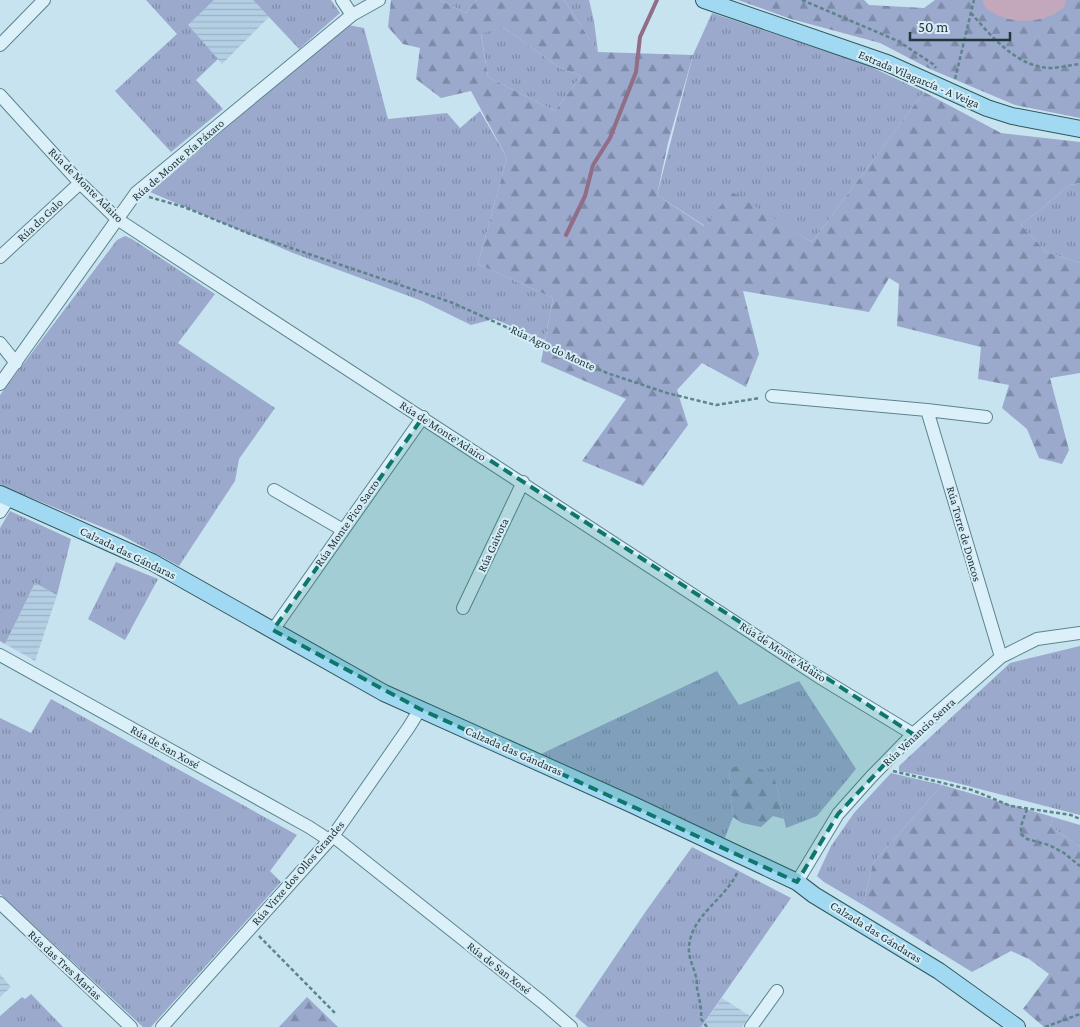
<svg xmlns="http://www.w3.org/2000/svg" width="1080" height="1027" font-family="'Crimson Pro',serif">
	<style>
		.farmland { fill: url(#farmland-rules) }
		.grass { fill: url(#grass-tufts) }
		.forest { fill: url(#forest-firs); fill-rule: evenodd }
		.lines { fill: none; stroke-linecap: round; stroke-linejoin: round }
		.stream { stroke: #916e85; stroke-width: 4 }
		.river { stroke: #c2a8ba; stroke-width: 24 }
		.minor-casing { stroke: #5c848a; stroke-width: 14 }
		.major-casing { stroke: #305658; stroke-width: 18 }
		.path { stroke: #5c848a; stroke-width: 2.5; stroke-dasharray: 4 2.5; stroke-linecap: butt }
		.minor { stroke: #dbf0f9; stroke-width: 12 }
		.major { stroke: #a0d9f1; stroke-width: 16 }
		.marked { fill: #0f766e; fill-opacity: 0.2; stroke: #0f766e; stroke-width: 4; stroke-dasharray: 10 6; stroke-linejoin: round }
		.labels { text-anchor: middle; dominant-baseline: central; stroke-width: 4; stroke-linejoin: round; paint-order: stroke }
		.street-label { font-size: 12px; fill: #20383b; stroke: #d7ecf6 }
	</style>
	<defs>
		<pattern id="farmland-rules" width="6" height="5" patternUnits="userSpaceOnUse" patternTransform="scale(1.25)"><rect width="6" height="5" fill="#b4cfe4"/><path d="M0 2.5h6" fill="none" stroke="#9ab2c4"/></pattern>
		<pattern id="grass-tufts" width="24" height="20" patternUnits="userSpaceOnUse" patternTransform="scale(1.25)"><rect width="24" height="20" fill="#9ba9cd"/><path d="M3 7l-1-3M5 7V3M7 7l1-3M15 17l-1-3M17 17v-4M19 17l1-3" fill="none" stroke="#7e8ba8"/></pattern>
		<pattern id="forest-firs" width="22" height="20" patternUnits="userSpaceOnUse" patternTransform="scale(1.25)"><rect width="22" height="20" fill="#9ba9cd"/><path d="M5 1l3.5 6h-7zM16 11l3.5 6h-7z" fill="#7e8ba8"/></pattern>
	</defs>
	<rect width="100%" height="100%" fill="#c7e3ef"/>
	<!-- farmland -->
	<path class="farmland" d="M214 0H253L269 17 222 64 187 25Z
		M35 583 57 595 35 661 5 644Z
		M0 974 11 987 0 997Z
		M722 998 750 1016 742 1027H701Z"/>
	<!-- grass -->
	<path class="grass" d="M146 0H214L188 25 218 59 196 80 223 109 171 152 115 91 177 34Z
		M253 0H331L340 13 299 49Z
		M440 0H477L466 13Z
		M564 0H589L594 21 598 52Z
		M712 13 867 65 924 92 812 242 732 193 705 226 657 195 693 55Z
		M348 25 364 28 388 119 447 113 460 128 480 111 507 158 478 264 553 298 545 340 494 319 471 325 422 301 293 253 150 192Z
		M503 27 560 68 581 76 555 111 488 77 481 33Z
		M1080 183V263L1046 252 1021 225 1070 185Z
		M125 236 132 239 215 294 178 343 275 408 239 459 235 481 179 566 121 535 0 485V395L117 240Z
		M10 511 71 539 57 595 35 583 5 644 0 641V528Z
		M116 562 158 579 125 640 88 619Z
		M1080 646V815L945 780 899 771V766L1010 663Z
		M717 671 739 705 799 681 856 769 817 816 786 828 775 779 729 769 733 817 724 840 541 754Z
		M51 699 297 835 270 871 281 882 151 1027H143L0 894V718L31 733Z
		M891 773 942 785 873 863 863 905 824 882 817 876 831 846 854 813Z
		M1053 817 1080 825V847L1050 826Z
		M692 847 791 898 701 1027H588L575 1016 646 911Z
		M31 994 63 1027H0V1016L22 997 25 999Z"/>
	<!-- forest -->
	<path class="forest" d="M391 0H440L466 13 477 0H564L598 52 693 55 668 143 657 195 704 226 732 192 812 242 924 92 1001 133 1080 142V183L1070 185 1021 225 1046 252 1080 263V373L1050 378 1069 450 1062 464 1039 458 1027 429 1002 408 1009 385 978 379 981 347 897 326 899 284 889 278 869 312 743 291 759 354 746 387 702 363 677 390 688 425 643 486 582 461 626 399 541 362 553 298 478 264 507 158 471 91 441 98 416 79 420 48 403 44 388 27ZM503 27 560 68 581 76 555 111 488 77 481 34Z
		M738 0H864L869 5 924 8 935 0H1080V118L1015 105 930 69 880 43 791 19Z
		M743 764 763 770 775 779 784 819 773 816 761 827 742 823 733 817 729 769Z
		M942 785 1053 817 1050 826 1080 847V1027H1044L1023 1009 1049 974 1029 959 1011 951 972 972 863 905 873 863Z
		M307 997 338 1027H279Z"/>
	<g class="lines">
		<!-- stream -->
		<path class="stream" d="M566 235 585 196 593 165 610 138 636 72 640 37 657 0"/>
		<!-- river -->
		<path class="river" d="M995 0C1011 12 1038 12 1054 0"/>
		<defs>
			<path id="minor" d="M342 0 352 15
				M0 45 44 0
				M0 95 80 183 117 219 819 677 913 734
				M0 257 80 183
				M0 343 16 363
				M0 384 136 193 352 15 379 0
				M772 396 927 410 986 417
				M927 410 1001 657
				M274 490 343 530
				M0 512 9 498
				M463 608 523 482
				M273 630 423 417
				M0 655 309 827 329 840
				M333 836 542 1002 571 1027
				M797 882 838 814 871 777 913 734 1001 657 1037 639 1080 633
				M0 903 131 1027
				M162 1027 333 836 409 727 420 709
				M751 1027 777 991"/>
			<path id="major" d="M704 0 887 63 987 108 1012 116 1080 129
				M0 494 152 562 384 693 631 804 797 882 814 895 939 971 1017 1027"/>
		</defs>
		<!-- minor casing -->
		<use href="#minor" class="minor-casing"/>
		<!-- major casing -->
		<use href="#major" class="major-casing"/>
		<!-- path -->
		<path class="path" d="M802 0 898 41 933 64 936 68
			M971 13C991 36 1016 66 1049 68 1059 68 1070 65 1080 64
			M955 79 974 0
			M149 197 184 207 250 234 453 303 607 373 667 393 716 405 760 398
			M893 771 972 790 1011 806 1071 815 1080 819
			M1027 809 1021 826V834L1027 839 1049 845 1064 853 1080 866
			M259 936 335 1013
			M707 1027 701 1019C702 1008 699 999 697 988 697 985 697 981 696 977 694 967 688 958 689 947 691 915 726 899 738 871
			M1045 1027 1080 1014"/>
		<!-- minor -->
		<use href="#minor" class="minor"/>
		<!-- major -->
		<use href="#major" class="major"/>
	</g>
	<!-- marked area -->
	<path class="marked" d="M423 417 913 734 838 814 797 882 420 709 273 630Z"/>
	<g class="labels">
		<!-- street labels -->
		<g class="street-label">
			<text transform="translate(919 79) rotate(23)">Estrada Vilagarcía - A Veiga</text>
			<text transform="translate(178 160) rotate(-41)">Rúa de Monte Pía Páxaro</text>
			<text transform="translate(86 185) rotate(45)">Rúa de Monte Adairo</text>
			<text transform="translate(40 220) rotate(-43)">Rúa do Galo</text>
			<text transform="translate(553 348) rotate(25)">Rúa Agro do Monte</text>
			<text transform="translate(443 431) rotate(33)">Rúa de Monte Adairo</text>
			<text transform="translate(347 523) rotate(-55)">Rúa Monte Pico Sacro</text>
			<text transform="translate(964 534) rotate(74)">Rúa Torre de Doncos</text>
			<text transform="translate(493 545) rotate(-65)">Rúa Gaivota</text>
			<text transform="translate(128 553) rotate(26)">Calzada das Gándaras</text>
			<text transform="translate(783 652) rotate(33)">Rúa de Monte Adairo</text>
			<text transform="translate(919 732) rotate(-43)">Rúa Venancio Senra</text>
			<text transform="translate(165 747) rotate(29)">Rúa de San Xosé</text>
			<text transform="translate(514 751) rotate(24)">Calzada das Gándaras</text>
			<text transform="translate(298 873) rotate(-49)">Rúa Virxe dos Ollos Grandes</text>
			<text transform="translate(876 932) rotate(32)">Calzada das Gándaras</text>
			<text transform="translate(65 965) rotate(43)">Rúa das Tres Marias</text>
			<text transform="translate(499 968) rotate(38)">Rúa de San Xosé</text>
		</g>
	</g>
	<!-- scale -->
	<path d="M910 32v8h100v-8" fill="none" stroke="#20383b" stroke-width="2.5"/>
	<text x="918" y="32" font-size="15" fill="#20383b" stroke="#d7ecf6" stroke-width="4" paint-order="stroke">50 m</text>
</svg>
